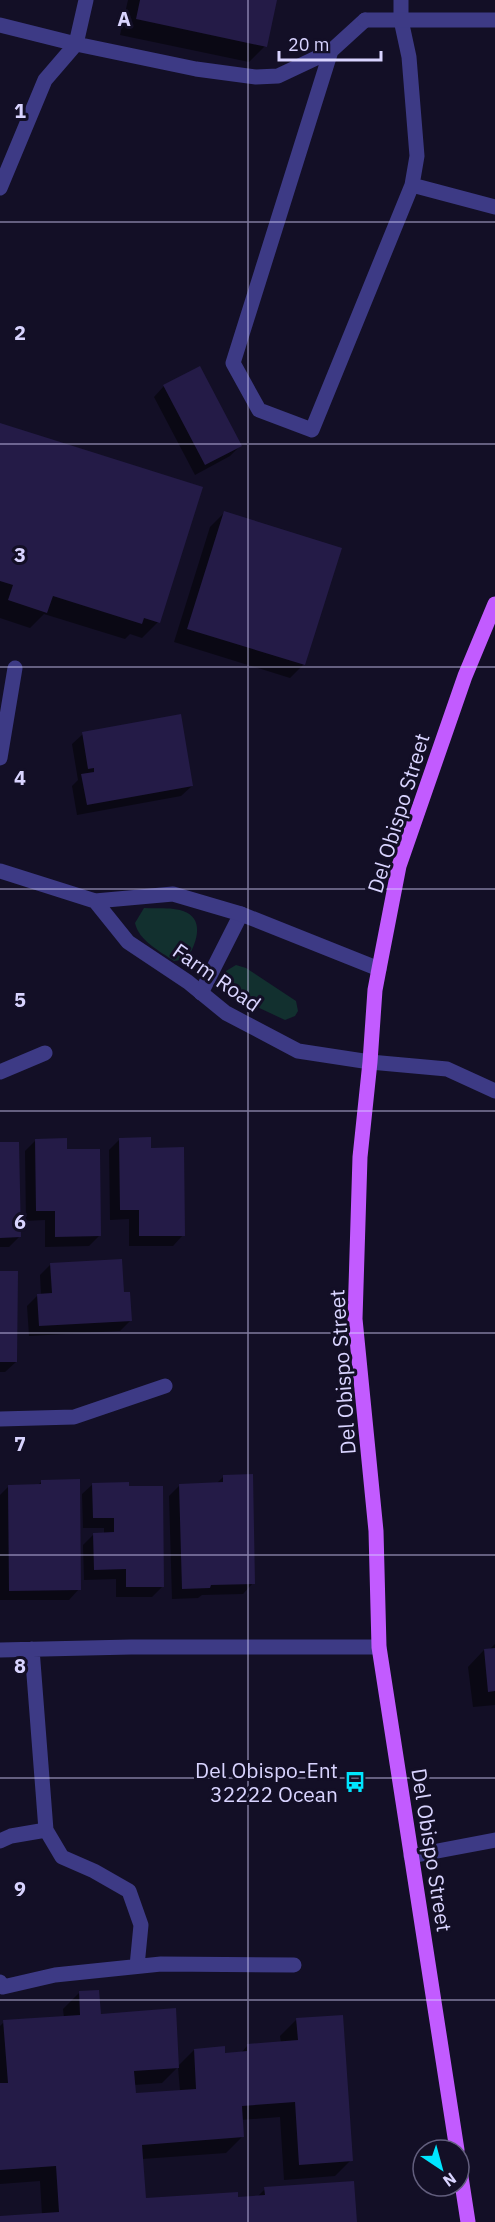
<svg xmlns="http://www.w3.org/2000/svg" width="495" height="2222" font-family="'IBM Plex Sans',sans-serif">
	<style>
		.green { fill: #12302f }
		.shadow { fill: #0007; fill-rule: evenodd }
		.building { fill: #241b47 }
		.lines { fill: none; stroke-linecap: round; stroke-linejoin: round }
		.service { stroke: #3d3a85; stroke-width: 15 }
		.minor { stroke: #3d3a85; stroke-width: 15 }
		.primary { stroke: #c25bff; stroke-width: 15 }
		.grid { fill: none; stroke: #d9d4ff; stroke-width: 1.5; stroke-opacity: 0.55 }
		.labels { text-anchor: middle; dominant-baseline: central; stroke-width: 6; stroke-linejoin: round; paint-order: stroke }
		.street-label { font-size: 21px; fill: #d9d4ff; stroke: #130f26 }
		.poi-label { font-size: 21px; fill: #d9d4ff; stroke: #130f26; text-anchor: end }
		.grid-label { font-size: 20px; text-anchor: middle; font-weight: bold; fill: #d9d4ff; stroke: #130f26; stroke-width: 6; stroke-linejoin: round; paint-order: stroke }
	</style>
	<rect width="100%" height="100%" fill="#130f26"/>
	<!-- green -->
	<path class="green" d="M144 908C156 909 171 907 183 911 206 919 196 944 187 959L174 961C160 951 139 941 135 923Z
		M236 965 246 968 296 1001 298 1011 295 1016 285 1020 227 993 223 980 226 971Z"/>
	<!-- shadow -->
	<path class="shadow" d="M128 0H275L265 46 249 62 120 35Z
		M164 386 240 446 230 456 195 475 154 397Z
		M0 424 158 622 142 638 130 634 125 639 44 614 30 628 0 618Z
		M224 513 304 664 290 678 174 642 210 527Z
		M83 734 192 786 181 796 77 815 72 786 78 780 72 744Z
		M120 1139 149 1149 183 1235 173 1246H129V1219L110 1220 109 1150Z
		M36 1140 65 1151 99 1236 89 1246 45 1247V1220L26 1221 25 1151Z
		M0 1144 19 1237 9 1247H0Z
		M51 1264 122 1294 131 1320 120 1331 29 1336 27 1306 38 1295H41L40 1275Z
		M0 1272 16 1362 5 1372H0Z
		M224 1476 253 1583 243 1594 202 1595 198 1598 172 1599 169 1496 180 1485 216 1484Z
		M42 1481 79 1589 69 1600H0V1495L9 1486H37Z
		M93 1484 163 1586 152 1597H116V1579L84 1580 83 1545 94 1534H104V1528H83L82 1494Z
		M495 1644V1705L473 1707 468 1667 484 1650H489Z
		M79 1993 100 2015 178 2066 194 2050 223 2055 240 2054 248 2045 281 2043 280 2036 296 2020 351 2160 335 2176 284 2180 280 2117 241 2120 242 2137 226 2153 142 2159 145 2200 256 2198 265 2189 355 2222H0V2218L42 2215 40 2181 0 2184V2026L4 2022 64 2018 63 2009ZM178 2067 180 2091 134 2095V2085L162 2083Z"/>
	<!-- building -->
	<path class="building" d="M140 0H277L267 47 136 19Z
		M200 366 242 446 205 465 163 385Z
		M0 423 203 487 160 623 144 618 142 624 53 596 47 613 8 600 13 585 0 581Z
		M224 511 342 548 305 665 187 629Z
		M181 714 193 786 87 805 81 774 94 772V768L88 769 82 732Z
		M151 1137V1148L184 1147 185 1236H139V1210H120L119 1138Z
		M67 1138V1149H100L101 1236 55 1237V1211H36L35 1139Z
		M0 1142H19L21 1237 0 1238Z
		M122 1259 124 1292H130L132 1321 39 1326 37 1294 52 1293 50 1263Z
		M0 1271H18L17 1362H0Z
		M253 1474 255 1584 211 1585 210 1588 182 1589 179 1484 223 1482V1475Z
		M80 1479 81 1590 9 1591 8 1485 41 1484V1480Z
		M129 1482V1486H163L164 1587H126V1569L94 1570 93 1533 114 1532V1518H93L92 1483Z
		M495 1648V1691L488 1692 484 1649Z
		M99 1990 101 2014 176 2008 179 2068 134 2071 136 2093 196 2089 194 2049 225 2046V2053L247 2051V2044L298 2040 296 2018 343 2015 353 2161 299 2165 295 2102 242 2106 244 2137 142 2145 146 2198 238 2192V2197L265 2195 264 2187 354 2181 357 2222H0V2216L59 2212 56 2166 0 2170V2083H8L3 2020 80 2015 79 1991Z"/>
	<g class="lines">
		<!-- service -->
		<path class="service" d="M0 25 76 44 196 69 256 77 278 76 331 51 365 20
			M331 51 233 363 259 410 312 430 412 185 417 156 409 57 401 20V0
			M412 185 495 207
			M0 188 45 80 76 44 86 0
			M0 758 15 668
			M201 993 241 914
			M0 1650 131 1647H379
			M46 1830 62 1857 94 1871 129 1891 141 1925 137 1966
			M0 1841 11 1836 46 1830 32 1649
			M411 1856 495 1840
			M0 1982 3 1987 55 1975 161 1964 294 1965"/>
		<!-- minor -->
		<path class="minor" d="M365 20H495
			M0 871 95 901 173 894 241 914 379 969
			M95 901 128 942 188 982 226 1013 298 1051 370 1062 447 1069 495 1091
			M0 1072 45 1053
			M0 1419 74 1417 165 1386"/>
		<!-- primary -->
		<path class="primary" d="M457 2150 379 1647 376 1531 355 1319 360 1157 370 1062 375 990 379 969 399 866 465 676 495 604
			M459 2164 468 2222"/>
	</g>
	<!-- grid -->
	<path class="grid" d="M248 0V2222M0 222H495M0 444H495M0 667H495M0 889H495M0 1111H495M0 1333H495M0 1555H495M0 1778H495M0 2000H495"/>
	<!-- icons -->
	<defs>
		<symbol id="bus-bare" viewBox="-9 -9 18 18"><path d="M-5-6H5V4H4V6H2V4H-2V6H-4V4H-5ZM-3.5-4V0h7V-4ZM-3.5 1.2v1.5H-2V1.2ZM2 1.2v1.5H3.5V1.2Z" fill="#00e5ff" stroke="#130f26" stroke-width="2.5" paint-order="stroke"/></symbol>
	</defs>
	<g fill-rule="evenodd">
		<use href="#bus-bare" x="340" y="1767" width="30" height="30"/>
	</g>
	<g class="labels">
		<!-- street labels -->
		<g class="street-label">
			<text transform="translate(398 813) rotate(-73)">Del Obispo Street</text>
			<text transform="translate(217 977) rotate(35)">Farm Road</text>
			<text transform="translate(342 1372) rotate(-94)">Del Obispo Street</text>
			<text transform="translate(432 1850) rotate(81)">Del Obispo Street</text>
		</g>
		<!-- poi labels -->
		<g class="poi-label">
			<text x="338" y="1770">Del Obispo-Ent<tspan x="338" dy="24">32222 Ocean</tspan></text>
		</g>
	</g>
	<g class="grid-label">
		<text x="124" y="26">A</text>
		<text x="20" y="118">1</text>
		<text x="20" y="340">2</text>
		<text x="20" y="562">3</text>
		<text x="20" y="785">4</text>
		<text x="20" y="1007">5</text>
		<text x="20" y="1229">6</text>
		<text x="20" y="1451">7</text>
		<text x="20" y="1673">8</text>
		<text x="20" y="1896">9</text>
	</g>
	<!-- north arrow -->
	<g transform="translate(441 2168) rotate(144)"><circle r="28" fill="#130f26" stroke="#625e7d" stroke-width="1.5"/>
	<path d="M0-4.5L10 22L0 15L-10 22Z" fill="#00e5ff"/>
	<text y="-9" font-size="16" font-weight="bold" text-anchor="middle" fill="#d9d4ff">N</text>
	</g>
	<!-- scale -->
	<path d="M279 51v9h102v-9" fill="none" stroke="#d9d4ff" stroke-width="3"/>
	<text x="288" y="51" font-size="18" fill="#d9d4ff" stroke="#130f26" stroke-width="4.5" paint-order="stroke">20 m</text>
</svg>
